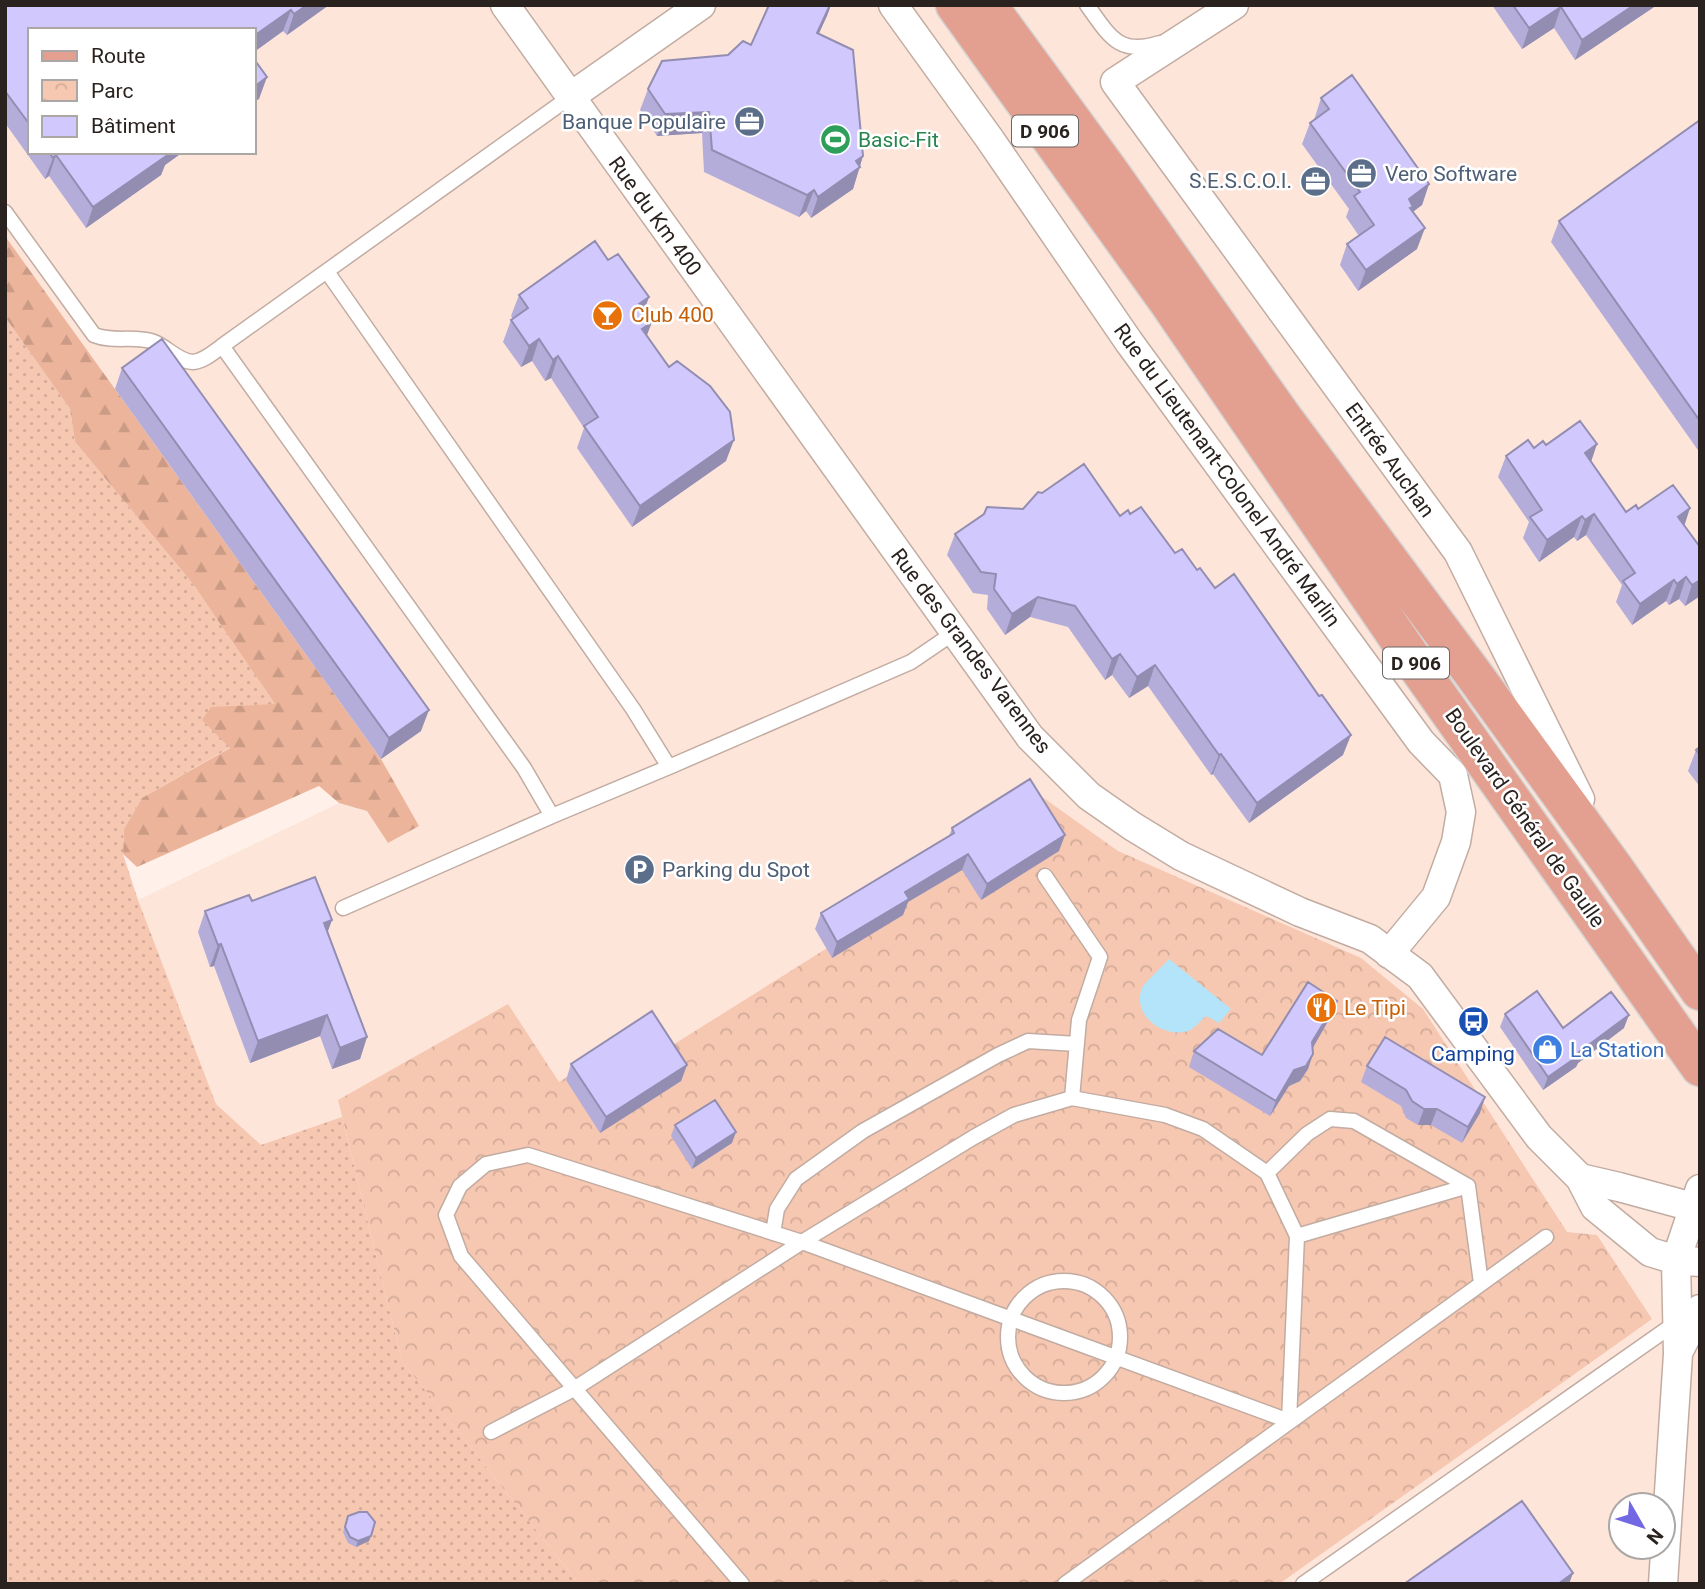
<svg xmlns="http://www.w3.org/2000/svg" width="1705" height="1589" font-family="Roboto,sans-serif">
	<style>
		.built { fill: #fee5da; fill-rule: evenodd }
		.grass { fill: url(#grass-dots) }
		.forest { fill: url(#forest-firs) }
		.park { fill: url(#park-crowns) }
		.water { fill: #b3e4f9 }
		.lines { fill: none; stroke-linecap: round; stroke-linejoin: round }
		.service-casing { stroke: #c2aca2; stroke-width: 17 }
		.minor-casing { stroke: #c2aca2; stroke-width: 31 }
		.primary-casing { stroke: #d4d3d2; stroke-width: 41 }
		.service { stroke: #fff; stroke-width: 14 }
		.minor { stroke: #fff; stroke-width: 28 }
		.primary { stroke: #e3a090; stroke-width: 38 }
		.wall { fill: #b4adda }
		.shaded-wall { fill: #928db1 }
		.building { fill: #d1c9fd; stroke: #928db1; stroke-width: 2 }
		.labels { text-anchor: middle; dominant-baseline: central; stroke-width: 5; stroke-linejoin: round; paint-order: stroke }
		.shield { fill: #fff; stroke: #6a6462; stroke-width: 2 }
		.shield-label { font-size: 19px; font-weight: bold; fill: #2a221e }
		.service-label { font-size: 21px; fill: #4e5e75; stroke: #fff; text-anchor: end }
		.leisure-label { font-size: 21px; fill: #27864d; stroke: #fff; text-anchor: start }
		.street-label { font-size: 21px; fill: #2a221e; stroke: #fff }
		.food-label { font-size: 21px; fill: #c56008; stroke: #fff; text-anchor: start }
		.shop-label { font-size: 21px; fill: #366cbe; stroke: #fff; text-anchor: start }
		.transit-label { font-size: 21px; fill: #164399; stroke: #fff }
	</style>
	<defs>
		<pattern id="grass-dots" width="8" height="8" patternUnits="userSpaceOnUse" patternTransform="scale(1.75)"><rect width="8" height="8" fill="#f6c7b1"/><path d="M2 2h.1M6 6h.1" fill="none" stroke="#d3ab98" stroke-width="1.8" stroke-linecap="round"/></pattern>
		<pattern id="forest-firs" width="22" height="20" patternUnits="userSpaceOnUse" patternTransform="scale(1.75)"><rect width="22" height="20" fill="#ecb59b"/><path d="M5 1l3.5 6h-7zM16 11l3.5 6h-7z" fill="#cb9b85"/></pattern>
		<pattern id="park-crowns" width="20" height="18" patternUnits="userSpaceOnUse" patternTransform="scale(1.75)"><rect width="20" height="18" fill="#f6c7b1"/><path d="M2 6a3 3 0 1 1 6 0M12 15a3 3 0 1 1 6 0" fill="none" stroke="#d3ab98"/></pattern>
	</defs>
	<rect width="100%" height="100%" fill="#fff1ea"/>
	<!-- built -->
	<path class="built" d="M5 5H1700V1584H579L402 1361 341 1118 261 1146 216 1104 138 900 339 803 367 811 388 843 418 826 381 759 5 236ZM30 30H254V152H30ZM1621 1505H1663V1547H1621Z"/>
	<!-- grass -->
	<path class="grass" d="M5 317 70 409 75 442 193 584 276 705 203 720 231 747 142 798 124 829 123 854 138 900 216 1104 261 1145 342 1117 402 1361 579 1584H5Z"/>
	<!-- forest -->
	<path class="forest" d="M5 236 381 759 419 826 388 843 367 811 339 803 319 786 137 867 123 854 124 829 142 798 230 748 202 720 211 707 275 704 193 584 75 442 70 409 5 317Z"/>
	<!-- park -->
	<path class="park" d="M1031 789 1118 851 1361 958 1423 1009 1567 1232 1597 1235 1652 1319 1279 1584H579L402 1361 338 1100 508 1004 559 1082 651 1024 668 1048 832 945 818 920Z"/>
	<!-- water -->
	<path class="water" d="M1169 959 1231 1009 1219 1023 1206 1016C1199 1022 1193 1031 1184 1032 1159 1036 1132 1013 1142 988 1144 983 1164 965 1169 959Z"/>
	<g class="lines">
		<defs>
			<path id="service" d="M1087 5C1110 37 1119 56 1160 43
				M5 212 94 335C114 343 135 335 154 342 167 347 179 362 193 362 204 361 214 352 222 346
				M328 273 633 709 669 767 552 816
				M669 767 911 662 955 632
				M1045 876 1100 957 1079 1020 1072 1098
				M343 908 552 816 524 768 222 346 570 97
				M1267 1173 1307 1134 1330 1119 1354 1121 1468 1186
				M773 1233 777 1209 796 1179 863 1131 998 1055 1028 1041 1077 1044
				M1008 1337a56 56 0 1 1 112 0a56 56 0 1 1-112 0Z
				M491 1432 574 1389 802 1242 1289 1421 1297 1236
				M742 1584 461 1256 446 1215 460 1186 486 1164 528 1155 802 1242 974 1137 1014 1115 1072 1098 1165 1115 1203 1129 1267 1173 1297 1236 1468 1186 1481 1283
				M1065 1584 1546 1237
				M1303 1584 1677 1322"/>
			<path id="minor" d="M505 5 1030 737 1089 796 1132 826 1181 856 1300 912 1370 939 1420 976 1539 1137 1580 1178 1595 1207 1650 1252 1676 1260 1700 1262
				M893 5 989 138 1129 342 1421 742 1453 775 1461 812 1456 842 1436 897 1389 954
				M1234 5 1115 82 1458 552 1580 799
				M570 97 701 5
				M1580 1178 1619 1187 1700 1209
				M1680 1349 1700 1309
				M1663 1584 1678 1354 1676 1260 1700 1189"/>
			<path id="primary" d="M955 5 1169 303 1417 666 1700 1067
				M989 7 1109 171 1281 415 1477 679 1614 868 1700 991"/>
		</defs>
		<!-- service casing -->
		<use href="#service" class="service-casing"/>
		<!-- minor casing -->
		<use href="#minor" class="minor-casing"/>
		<!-- primary casing -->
		<use href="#primary" class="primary-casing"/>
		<!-- service -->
		<use href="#service" class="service"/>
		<!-- minor -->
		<use href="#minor" class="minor"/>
		<!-- primary -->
		<use href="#primary" class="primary"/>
	</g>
	<!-- wall -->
	<path class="wall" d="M5 5H329L287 35 283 31 254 52V30H30V152H183L165 165 161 175 86 228 49 176 45 179 5 123Z
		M769 5H831L819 34 863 156 853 189 811 218 806 211 799 217 704 172 702 133 657 136 640 110 648 89 751 45Z
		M1492 5H1657L1575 60 1554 28 1522 49Z
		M1321 98 1429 184 1422 205 1413 212 1417 249 1358 291 1340 265 1347 244 1359 236 1346 217 1349 209 1302 144 1310 123 1314 120Z
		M1700 120V453L1551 242 1559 221Z
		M608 260 649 297 644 311 647 335 726 461 632 527 577 448 584 428 551 378 545 381 532 361 521 367 503 342 511 320 513 319 511 316 519 295Z
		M122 368 421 731 381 759 115 389Z
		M1546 445 1591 461 1626 512 1638 509 1684 525 1700 547V596L1685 606 1679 599 1669 605 1666 601 1632 625 1616 602 1622 585 1586 535 1577 541 1574 537 1539 562 1523 538 1529 522 1498 477 1506 456Z
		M1130 514 1175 553 1197 570 1215 588 1343 755 1249 823 1213 774 1211 775 1148 686 1129 698 1112 675 1105 680 1068 627 1030 617 1005 635 987 609 988 595 973 593 947 555 955 534Z
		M1700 747V787L1688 771 1696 750Z
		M952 828 1059 851 981 900 962 870 908 902 903 915 832 958 815 929 821 913 949 836Z
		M205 911 332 920 327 932 367 1037 360 1059 332 1069 320 1036 250 1063 214 966 210 967 198 932Z
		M1505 1014 1563 1028H1624L1578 1063 1576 1067 1543 1090 1500 1027Z
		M1331 1016 1313 1047 1308 1069 1300 1081 1289 1086 1270 1116 1189 1067 1194 1051 1262 1055Z
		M571 1064 687 1065 681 1081 600 1133 566 1080Z
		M1367 1066 1480 1113 1462 1143 1431 1125H1418L1406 1118 1401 1106 1361 1082Z
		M675 1125 732 1143 692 1169 671 1136Z
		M348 1516 369 1541 356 1547 348 1543 343 1532Z"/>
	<!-- shaded-wall -->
	<path class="shaded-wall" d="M307 5H329L287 35 294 14Z
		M830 5H831L827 16 809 54 817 33Z
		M1634 5H1657L1575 60 1582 40Z
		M1561 7 1554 28 1522 49 1529 28Z
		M291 10 283 31 254 52V36Z
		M267 77 259 99 254 102V87Z
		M709 112 702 133 657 136 665 114Z
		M164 152H183L165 165 161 175 86 228 93 207Z
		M56 155 49 176 45 179 53 158Z
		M863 156 853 189 811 218 818 197Z
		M1429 184 1422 205 1411 213 1409 199Z
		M814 190 806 211 799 217 807 195Z
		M1425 228 1417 249 1358 291 1366 270Z
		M649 297 641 318 639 304Z
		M652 322 644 343 642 329Z
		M539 339 532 361 521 367 529 346Z
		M558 356 551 378 545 381 553 360Z
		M734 440 726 461 632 527 640 506Z
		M1597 444 1590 465 1585 453Z
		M1690 508 1683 530 1678 517Z
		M1594 514 1586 535 1577 541 1585 520Z
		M1582 516 1574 537 1539 562 1547 540Z
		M1686 577 1679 599 1669 605 1677 584Z
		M1674 580 1666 601 1632 625 1640 604Z
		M1700 580V596L1685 606 1692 585Z
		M1038 597 1030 617 1005 635 1012 614Z
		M1120 654 1112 675 1105 680 1112 659Z
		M1155 665 1148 686 1129 698 1137 677Z
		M429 710 421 731 381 759 389 738Z
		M1351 735 1343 755 1249 823 1257 803Z
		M1221 754 1213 774 1211 775 1219 755Z
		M1065 835 1059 851 981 900 987 884Z
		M968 854 962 870 908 902 903 915 832 958 837 942 905 892Z
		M332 920 324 942V923Z
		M221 944 214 966 210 967 218 945Z
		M1337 1001 1331 1016 1307 1058 1312 1042Z
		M327 1015 320 1036 250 1063 258 1041Z
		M1629 1015 1624 1028 1578 1063 1576 1067 1543 1090 1548 1077Z
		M367 1037 360 1059 332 1069 340 1048Z
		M1313 1054 1308 1069 1300 1081 1289 1086 1270 1116 1276 1101 1294 1070Z
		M687 1065 681 1081 600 1133 606 1117Z
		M1485 1097 1480 1113 1462 1143 1468 1127Z
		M1424 1109H1437L1431 1125H1418Z
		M736 1132 732 1143 692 1169 696 1158Z
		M371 1536 369 1541 356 1547 358 1541Z
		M1573 1573 1569 1584H1558Z"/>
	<!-- building -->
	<path class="building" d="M5 5H307L294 14 291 10 254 36V30H30V125L5 91Z
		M769 5H830L817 33 853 50 863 156 856 161 860 167 818 197 814 190 807 195 712 150 709 112 665 114 648 89 662 61 728 55 743 41 751 45Z
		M1513 5H1634L1582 40 1561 7 1529 28Z
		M254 59 267 77 254 87Z
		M1352 75 1429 184 1409 199 1413 207 1410 208 1425 228 1366 270 1347 244 1374 225 1354 196 1360 192 1310 123 1329 109 1321 98Z
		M1700 120V421L1559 221Z
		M49 152H168L169 154 93 207 56 155 53 158Z
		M595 241 608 260 618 254 649 297 639 304 652 322 642 329 669 367 677 361 710 386 730 412 734 440 640 506 584 426 598 417 558 356 553 360 539 339 529 346 511 320 528 308 519 295Z
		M162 339 429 710 389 738 122 368Z
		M1580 421 1597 444 1585 453 1626 512 1636 505 1638 509 1673 485 1690 508 1678 517 1700 547V580L1692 585 1686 577 1677 584 1674 580 1640 604 1623 581 1635 573 1594 514 1585 520 1582 516 1547 540 1530 517 1542 510 1506 456 1528 440 1534 448 1543 441 1546 445Z
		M1084 464 1120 516 1128 510 1130 514 1141 507 1175 553 1182 549 1197 570 1200 568 1215 588 1234 574 1319 696 1322 695 1351 735 1257 803 1221 754 1219 755 1155 665 1137 677 1120 654 1112 659 1075 606 1038 597 1012 614 994 589 996 574 981 572 955 534 984 514 987 507 1023 509 1038 492 1042 493Z
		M1700 747V755L1696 750Z
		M1030 779 1065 835 987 884 968 854 905 892 909 899 837 942 821 913 954 833 952 828Z
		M315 877 332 920 324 923 367 1037 340 1048 327 1015 258 1041 221 944 218 945 205 911 249 895 252 901Z
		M1308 982 1337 1001 1312 1042 1313 1054 1306 1066 1294 1070 1276 1101 1194 1051 1218 1029 1262 1055Z
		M1537 991 1563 1028 1611 992 1629 1015 1579 1052 1581 1054 1548 1077 1505 1014Z
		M652 1011 687 1065 606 1117 571 1064Z
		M1385 1037 1485 1097 1468 1127 1437 1109H1424L1412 1101 1406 1090 1367 1066Z
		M715 1100 736 1132 696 1158 675 1125Z
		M1522 1501 1573 1573 1558 1584H1404Z
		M359 1512H367L375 1522 371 1536 358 1541 350 1537 345 1527 348 1516Z"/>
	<!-- icons -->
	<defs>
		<symbol id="office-disc" viewBox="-11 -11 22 22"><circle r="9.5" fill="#5c6f8a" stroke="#fff"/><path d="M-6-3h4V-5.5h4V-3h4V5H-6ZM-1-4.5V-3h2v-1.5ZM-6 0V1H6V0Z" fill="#fff"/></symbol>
		<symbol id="stadium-disc" viewBox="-11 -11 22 22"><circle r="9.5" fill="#2e9e5b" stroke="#fff"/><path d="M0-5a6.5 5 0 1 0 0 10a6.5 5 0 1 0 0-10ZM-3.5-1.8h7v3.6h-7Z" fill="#fff"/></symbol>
		<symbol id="bar-disc" viewBox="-11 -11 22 22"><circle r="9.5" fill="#e8710a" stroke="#fff"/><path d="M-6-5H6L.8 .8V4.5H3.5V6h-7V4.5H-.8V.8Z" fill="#fff"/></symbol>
		<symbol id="parking-disc" viewBox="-11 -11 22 22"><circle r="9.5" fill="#5c6f8a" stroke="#fff"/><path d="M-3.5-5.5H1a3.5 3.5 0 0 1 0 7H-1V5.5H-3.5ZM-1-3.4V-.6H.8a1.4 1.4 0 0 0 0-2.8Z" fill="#fff"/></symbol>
		<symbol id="restaurant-disc" viewBox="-11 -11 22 22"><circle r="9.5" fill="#e8710a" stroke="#fff"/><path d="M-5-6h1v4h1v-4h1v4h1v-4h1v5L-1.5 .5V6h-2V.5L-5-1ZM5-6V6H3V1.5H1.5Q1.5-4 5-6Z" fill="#fff"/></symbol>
		<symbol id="bus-disc" viewBox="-11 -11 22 22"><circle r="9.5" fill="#1a4fb4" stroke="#fff"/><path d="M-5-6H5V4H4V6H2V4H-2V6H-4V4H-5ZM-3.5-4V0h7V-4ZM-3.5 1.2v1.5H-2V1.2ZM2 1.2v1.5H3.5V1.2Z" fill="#fff"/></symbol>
		<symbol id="shop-disc" viewBox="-11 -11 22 22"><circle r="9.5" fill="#3f7fe0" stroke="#fff"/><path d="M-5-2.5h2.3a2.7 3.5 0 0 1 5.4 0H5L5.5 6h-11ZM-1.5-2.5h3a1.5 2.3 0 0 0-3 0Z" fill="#fff"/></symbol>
	</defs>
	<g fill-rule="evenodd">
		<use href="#office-disc" x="732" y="104" width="35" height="35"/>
		<use href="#stadium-disc" x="818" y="122" width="35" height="35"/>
		<use href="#office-disc" x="1344" y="156" width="35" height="35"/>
		<use href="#office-disc" x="1298" y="164" width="35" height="35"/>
		<use href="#bar-disc" x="590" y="298" width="35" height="35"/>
		<use href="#parking-disc" x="622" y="852" width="35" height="35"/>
		<use href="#restaurant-disc" x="1304" y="990" width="35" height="35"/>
		<use href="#bus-disc" x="1456" y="1004" width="35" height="35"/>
		<use href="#shop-disc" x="1530" y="1032" width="35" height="35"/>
	</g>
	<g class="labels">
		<!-- shield labels -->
		<g class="shield">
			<rect x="1012" y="115.5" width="66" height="31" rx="5"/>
			<rect x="1383" y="647.5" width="66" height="31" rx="5"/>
		</g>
		<g class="shield-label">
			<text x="1045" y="131">D 906</text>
			<text x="1416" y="663">D 906</text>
		</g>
		<!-- service labels -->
		<g class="service-label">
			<text x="726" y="122">Banque Populaire</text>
			<text x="1385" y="174" text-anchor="start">Vero Software</text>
			<text x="1292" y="181">S.E.S.C.O.I.</text>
			<text x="662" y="870" text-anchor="start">Parking du Spot</text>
		</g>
		<!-- leisure labels -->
		<g class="leisure-label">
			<text x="858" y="140">Basic-Fit</text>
		</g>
		<!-- street labels -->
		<g class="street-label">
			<text transform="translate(655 216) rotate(54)">Rue du Km 400</text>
			<text transform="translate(1390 460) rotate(54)">Entrée Auchan</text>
			<text transform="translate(1227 475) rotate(54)">Rue du Lieutenant-Colonel André Marlin</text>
			<text transform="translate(971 651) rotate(53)">Rue des Grandes Varennes</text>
			<text transform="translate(1525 818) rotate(55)">Boulevard Général de Gaulle</text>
		</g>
		<!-- food labels -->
		<g class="food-label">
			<text x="631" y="315">Club 400</text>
			<text x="1344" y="1008">Le Tipi</text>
		</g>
		<!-- shop labels -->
		<g class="shop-label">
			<text x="1570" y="1050">La Station</text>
		</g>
		<!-- transit labels -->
		<g class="transit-label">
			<text x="1473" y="1054">Camping</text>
		</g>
	</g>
	<!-- border -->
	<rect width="1705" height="1589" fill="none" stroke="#2a221e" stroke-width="14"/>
	<!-- legend -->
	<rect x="28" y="28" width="228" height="126" fill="#ffffff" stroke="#aaa7a5" stroke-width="2"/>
	<rect x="42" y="51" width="35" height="10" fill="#e3a090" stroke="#aaa7a5" stroke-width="2"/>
	<text x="91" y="63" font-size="21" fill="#2a221e">Route</text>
	<rect x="42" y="80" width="35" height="21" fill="url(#park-crowns)" stroke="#aaa7a5" stroke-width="2"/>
	<text x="91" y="98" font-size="21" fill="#2a221e">Parc</text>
	<rect x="42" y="116" width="35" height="21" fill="#d1c9fd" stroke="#aaa7a5" stroke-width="2"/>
	<text x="91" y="133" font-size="21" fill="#2a221e">Bâtiment</text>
	<!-- north arrow -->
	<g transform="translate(1642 1526) rotate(129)"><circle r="33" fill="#ffffff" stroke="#aaa7a5" stroke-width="2"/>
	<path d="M0-5L12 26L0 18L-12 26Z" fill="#7368e3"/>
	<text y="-10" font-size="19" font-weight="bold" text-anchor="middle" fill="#2a221e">N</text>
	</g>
</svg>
